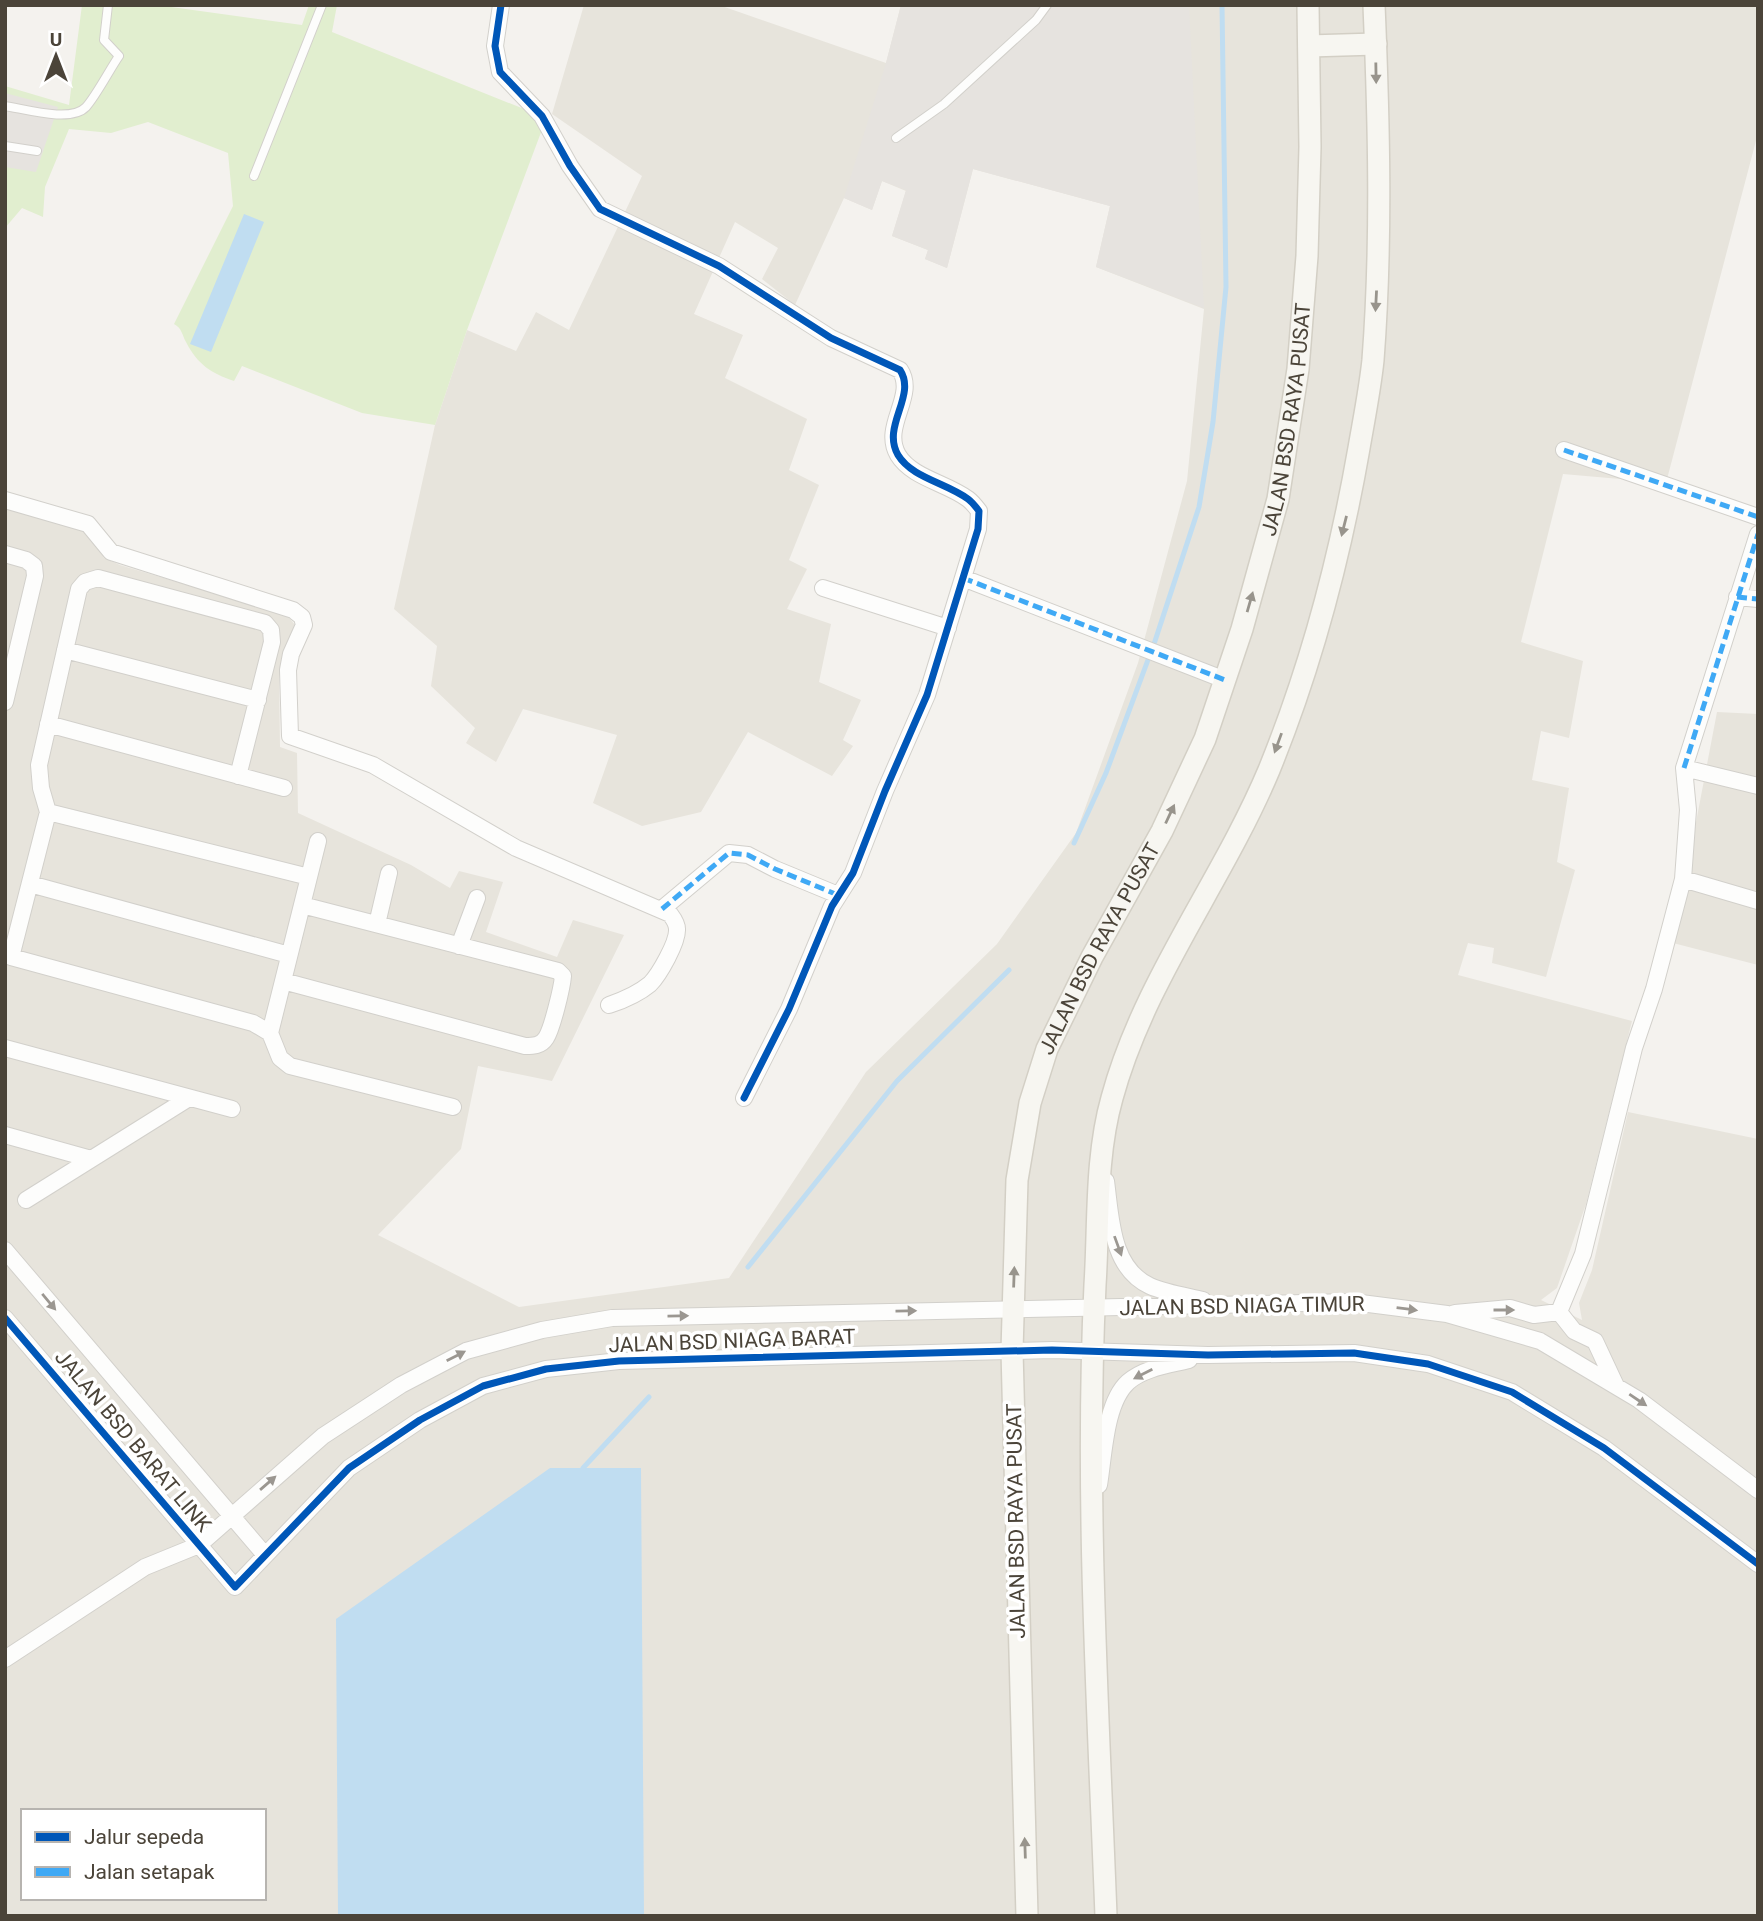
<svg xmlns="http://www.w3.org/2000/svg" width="1763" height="1921" font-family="Roboto,sans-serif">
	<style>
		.residential { fill: #e7e4dc; fill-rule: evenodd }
		.green { fill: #e1eecf }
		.parking { fill: #e6e3df }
		.water { fill: #c0ddf1 }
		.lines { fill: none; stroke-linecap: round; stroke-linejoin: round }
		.stream { stroke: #c0ddf1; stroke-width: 5 }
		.service-casing { stroke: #d2d0cb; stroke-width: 10 }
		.minor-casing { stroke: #d2d0cb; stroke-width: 18 }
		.secondary-casing { stroke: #d3cfc5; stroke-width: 24 }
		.service { stroke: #fdfdfc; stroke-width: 8 }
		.minor { stroke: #fdfdfc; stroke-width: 16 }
		.secondary { stroke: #f7f6f1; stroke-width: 21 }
		.quiet { stroke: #3fa9f5; stroke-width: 5; stroke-dasharray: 10 5; stroke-linecap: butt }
		.cycleway-casing { stroke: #fff; stroke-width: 11 }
		.cycleway { stroke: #0057b8; stroke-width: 7 }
		.oneway { fill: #98948c }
		.oneway2 { fill: #9b9791 }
		.labels { text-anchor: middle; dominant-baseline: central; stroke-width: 7; stroke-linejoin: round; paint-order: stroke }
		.street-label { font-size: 21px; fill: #4b4439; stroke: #fff }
	</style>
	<rect width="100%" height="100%" fill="#f4f2ee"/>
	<!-- residential -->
	<path class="residential" d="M584 5H719L886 63 901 5H1758V133L1666 483 1563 474 1521 642 1583 661 1569 738 1541 731 1532 780 1569 788 1557 862 1575 870 1546 977 1492 963 1494 948 1468 943 1458 975 1632 1021 1586 1204 1557 1288 1541 1300 1582 1320 1579 1303 1592 1270 1628 1112 1758 1139V1916H5V506L89 533 104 558 120 565 287 615 295 625V637L285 656 279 677 280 747 297 753 298 813 411 865 450 888 459 871 503 882 486 932 557 957 573 920 624 935 552 1081 478 1066 461 1149 378 1235 519 1307 729 1278 866 1072 997 944 1076 833 1138 663 1187 481 1204 309 1096 267 1110 206 973 169 947 268 925 259 928 250 892 236 906 191 882 181 872 210 844 198 795 305 762 279 778 248 735 222 694 314 743 335 725 378 807 419 789 470 819 485 789 560 807 569 787 609 831 624 819 682 861 700 843 740 853 746 832 776 748 732 701 812 642 826 593 803 617 735 523 709 496 762 466 743 475 728 431 686 437 646 394 609 435 425 467 330 516 351 536 312 569 330 642 176 552 114ZM23 1811H264V1898H23Z
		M1717 712 1758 714V965L1673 943Z"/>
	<!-- green -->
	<path class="green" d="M82 5H157L302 25 309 5H337L332 32 529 111 543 127 467 330 435 425 362 413 242 366 234 381C211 373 198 365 186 342 182 335 182 328 174 324L233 206 228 153 148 122 111 133 69 129 45 187 43 217 22 208 5 228V86L69 105Z"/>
	<!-- parking -->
	<path class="parking" d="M901 5H1189L1204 308 1096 267 1110 206 973 169 947 268 925 259 928 250 892 236 906 190 882 181 872 210 844 198 886 63Z
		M5 93 58 107 36 172 5 167Z"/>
	<!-- water -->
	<path class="water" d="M244 214 264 222 211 352 190 344Z
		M550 1468H641L644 1916H338L336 1619Z"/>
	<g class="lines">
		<!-- stream -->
		<path class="stream" d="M1074 843 1106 773 1155 641 1199 507 1213 422 1226 287 1222 5
			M748 1267 897 1081 1009 970
			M583 1468 649 1397"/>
		<defs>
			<path id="service" d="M5 106C25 109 71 123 86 107 96 96 110 69 119 56L104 40 108 5
				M896 138 944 104 1036 20 1047 5
				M5 146 37 151
				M254 176 322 5"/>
			<path id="minor" d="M501 5 495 46 500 72 542 116 570 166 600 209 719 266 831 338 900 370C917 396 881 426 898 455 912 478 947 483 968 499 972 502 976 507 979 511L978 529 927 695 885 791 853 873 832 906 789 1009 744 1098
				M1564 450 1758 517
				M5 500 88 524 111 552 293 610 302 617 304 625 291 654 288 670 290 736 373 765 516 848 670 914C673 918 677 923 677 929 678 942 659 975 650 984 638 994 624 1000 609 1005
				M5 554 26 560 34 566 35 576 5 702
				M963 578 1225 680
				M823 588 948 628
				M1737 597 1758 599
				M65 650 258 700
				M48 724 284 788
				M1684 768 1758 786
				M48 812 309 877
				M1683 879 1758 901
				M30 884 289 955
				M662 909 729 853 748 855 775 869 838 895
				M377 924 389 873
				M459 946 477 898
				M5 955 11 957 48 812 41 788 39 765 79 589 85 582 98 578 265 623 271 630 272 642 238 776
				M11 957 253 1023 270 1033 280 1058 290 1066 453 1107
				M283 981 525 1046C533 1046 541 1046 546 1038 552 1029 562 988 563 976L558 971 302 905
				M270 1033 318 841
				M5 1048 232 1109
				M5 1135 91 1159
				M1106 1181C1111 1218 1111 1268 1150 1286 1166 1293 1186 1296 1203 1300
				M26 1200 189 1098
				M5 1250 265 1555
				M1559 1312 1583 1254 1634 1048 1654 989 1683 879 1688 810 1684 768 1758 534
				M1559 1312 1574 1331 1595 1341 1616 1386
				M1455 1313 1510 1308 1534 1315 1559 1312
				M5 1318 235 1587 349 1468 420 1420 483 1386 546 1369 619 1361 1052 1350 1208 1355 1354 1353 1428 1364 1512 1392 1604 1448 1758 1564
				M1099 1485C1104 1455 1105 1403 1128 1382 1144 1368 1169 1365 1189 1360
				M5 1659 145 1567 199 1545 323 1436 401 1385 466 1351 542 1330 612 1318 1353 1302 1447 1314 1540 1341 1639 1400 1758 1490"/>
			<g id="secondary">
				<path d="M1309 46 1376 44"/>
				<path id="s1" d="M1027 1916 1012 1351 1017 1180 1030 1103 1047 1049 1092 957 1162 831 1205 739 1242 629 1278 499 1298 369 1307 256 1310 147 1308 5"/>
				<path d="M1106 1916C1098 1706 1085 1495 1095 1285 1099 1224 1095 1158 1112 1098 1144 980 1222 882 1269 770 1311 667 1340 557 1359 448 1364 419 1370 389 1373 360 1382 242 1379 124 1374 5"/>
			</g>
		</defs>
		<!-- service casing -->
		<use href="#service" class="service-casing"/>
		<!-- minor casing -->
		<use href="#minor" class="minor-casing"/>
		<!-- secondary casing -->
		<use href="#secondary" class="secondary-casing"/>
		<!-- service -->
		<use href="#service" class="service"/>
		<!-- minor -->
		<use href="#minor" class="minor"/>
		<!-- secondary -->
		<use href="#secondary" class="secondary"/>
		<!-- quiet -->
		<path class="quiet" d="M1564 450 1758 517
			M963 578 1225 680
			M1737 597 1758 599
			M1684 768 1758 534
			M662 909 729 853 748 855 775 869 838 895"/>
		<defs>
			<path id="cycleway" d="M501 5 495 46 500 72 542 116 570 166 600 209 719 266 831 338 900 370C917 396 881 426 898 455 912 478 947 483 968 499 972 502 976 507 979 511L978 529 927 695 885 791 853 873 832 906 789 1009 744 1098
				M5 1318 235 1587 349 1468 420 1420 483 1386 546 1369 619 1361 1052 1350 1208 1355 1354 1353 1428 1364 1512 1392 1604 1448 1758 1564"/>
		</defs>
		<!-- cycleway casing -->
		<use href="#cycleway" class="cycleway-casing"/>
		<!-- cycleway -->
		<use href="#cycleway" class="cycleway"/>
	</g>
	<!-- one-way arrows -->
	<defs><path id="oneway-solid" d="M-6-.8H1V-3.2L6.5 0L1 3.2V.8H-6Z" transform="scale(1.75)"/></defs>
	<g class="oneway">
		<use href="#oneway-solid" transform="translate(1376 73) rotate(89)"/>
		<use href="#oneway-solid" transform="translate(1376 301) rotate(93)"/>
		<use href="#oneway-solid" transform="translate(1344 526) rotate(104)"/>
		<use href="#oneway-solid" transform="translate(1250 602) rotate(-74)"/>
		<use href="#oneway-solid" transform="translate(1278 743) rotate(110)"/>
		<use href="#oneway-solid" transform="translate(1170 814) rotate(-65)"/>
		<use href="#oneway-solid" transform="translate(1014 1277) rotate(-88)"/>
		<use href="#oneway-solid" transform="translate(1025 1848) rotate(-92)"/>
	</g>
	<g class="oneway2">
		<use href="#oneway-solid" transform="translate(1118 1246) rotate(70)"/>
		<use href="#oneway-solid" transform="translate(49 1302) rotate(50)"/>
		<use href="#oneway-solid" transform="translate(1407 1309) rotate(7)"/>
		<use href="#oneway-solid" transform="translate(1504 1310)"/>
		<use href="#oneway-solid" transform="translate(906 1311) rotate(-1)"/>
		<use href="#oneway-solid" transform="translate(678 1316) rotate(-1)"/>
		<use href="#oneway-solid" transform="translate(456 1356) rotate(-27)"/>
		<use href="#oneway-solid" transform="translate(1143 1374) rotate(153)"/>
		<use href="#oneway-solid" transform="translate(1638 1400) rotate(34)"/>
		<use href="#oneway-solid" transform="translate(268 1483) rotate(-41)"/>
	</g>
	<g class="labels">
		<!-- street labels -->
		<g class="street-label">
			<text stroke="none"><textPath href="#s1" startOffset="1550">JALAN BSD RAYA PUSAT</textPath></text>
			<text stroke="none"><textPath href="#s1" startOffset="984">JALAN BSD RAYA PUSAT</textPath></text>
			<text transform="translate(1242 1306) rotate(-1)">JALAN BSD NIAGA TIMUR</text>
			<text transform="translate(732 1341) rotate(-2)">JALAN BSD NIAGA BARAT</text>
			<text transform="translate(133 1441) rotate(50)">JALAN BSD BARAT LINK</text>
			<text transform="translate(1016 1521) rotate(-91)">JALAN BSD RAYA PUSAT</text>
		</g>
	</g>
	<!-- border -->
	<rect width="1763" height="1921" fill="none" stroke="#4b4439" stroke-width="14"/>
	<!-- legend -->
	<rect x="21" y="1809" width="245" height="91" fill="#ffffff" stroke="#b7b4b0" stroke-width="2"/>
	<rect x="35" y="1832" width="35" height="10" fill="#0057b8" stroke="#b7b4b0" stroke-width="2"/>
	<text x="84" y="1844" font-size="21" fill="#4b4439">Jalur sepeda</text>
	<rect x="35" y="1867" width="35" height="10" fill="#3fa9f5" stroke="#b7b4b0" stroke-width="2"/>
	<text x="84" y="1879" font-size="21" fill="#4b4439">Jalan setapak</text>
	<!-- north arrow -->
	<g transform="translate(56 56)" stroke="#ffffff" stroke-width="5" paint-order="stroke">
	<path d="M0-5L12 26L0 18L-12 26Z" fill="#4b4439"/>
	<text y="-10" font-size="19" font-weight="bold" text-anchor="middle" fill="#4b4439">U</text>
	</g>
</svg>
